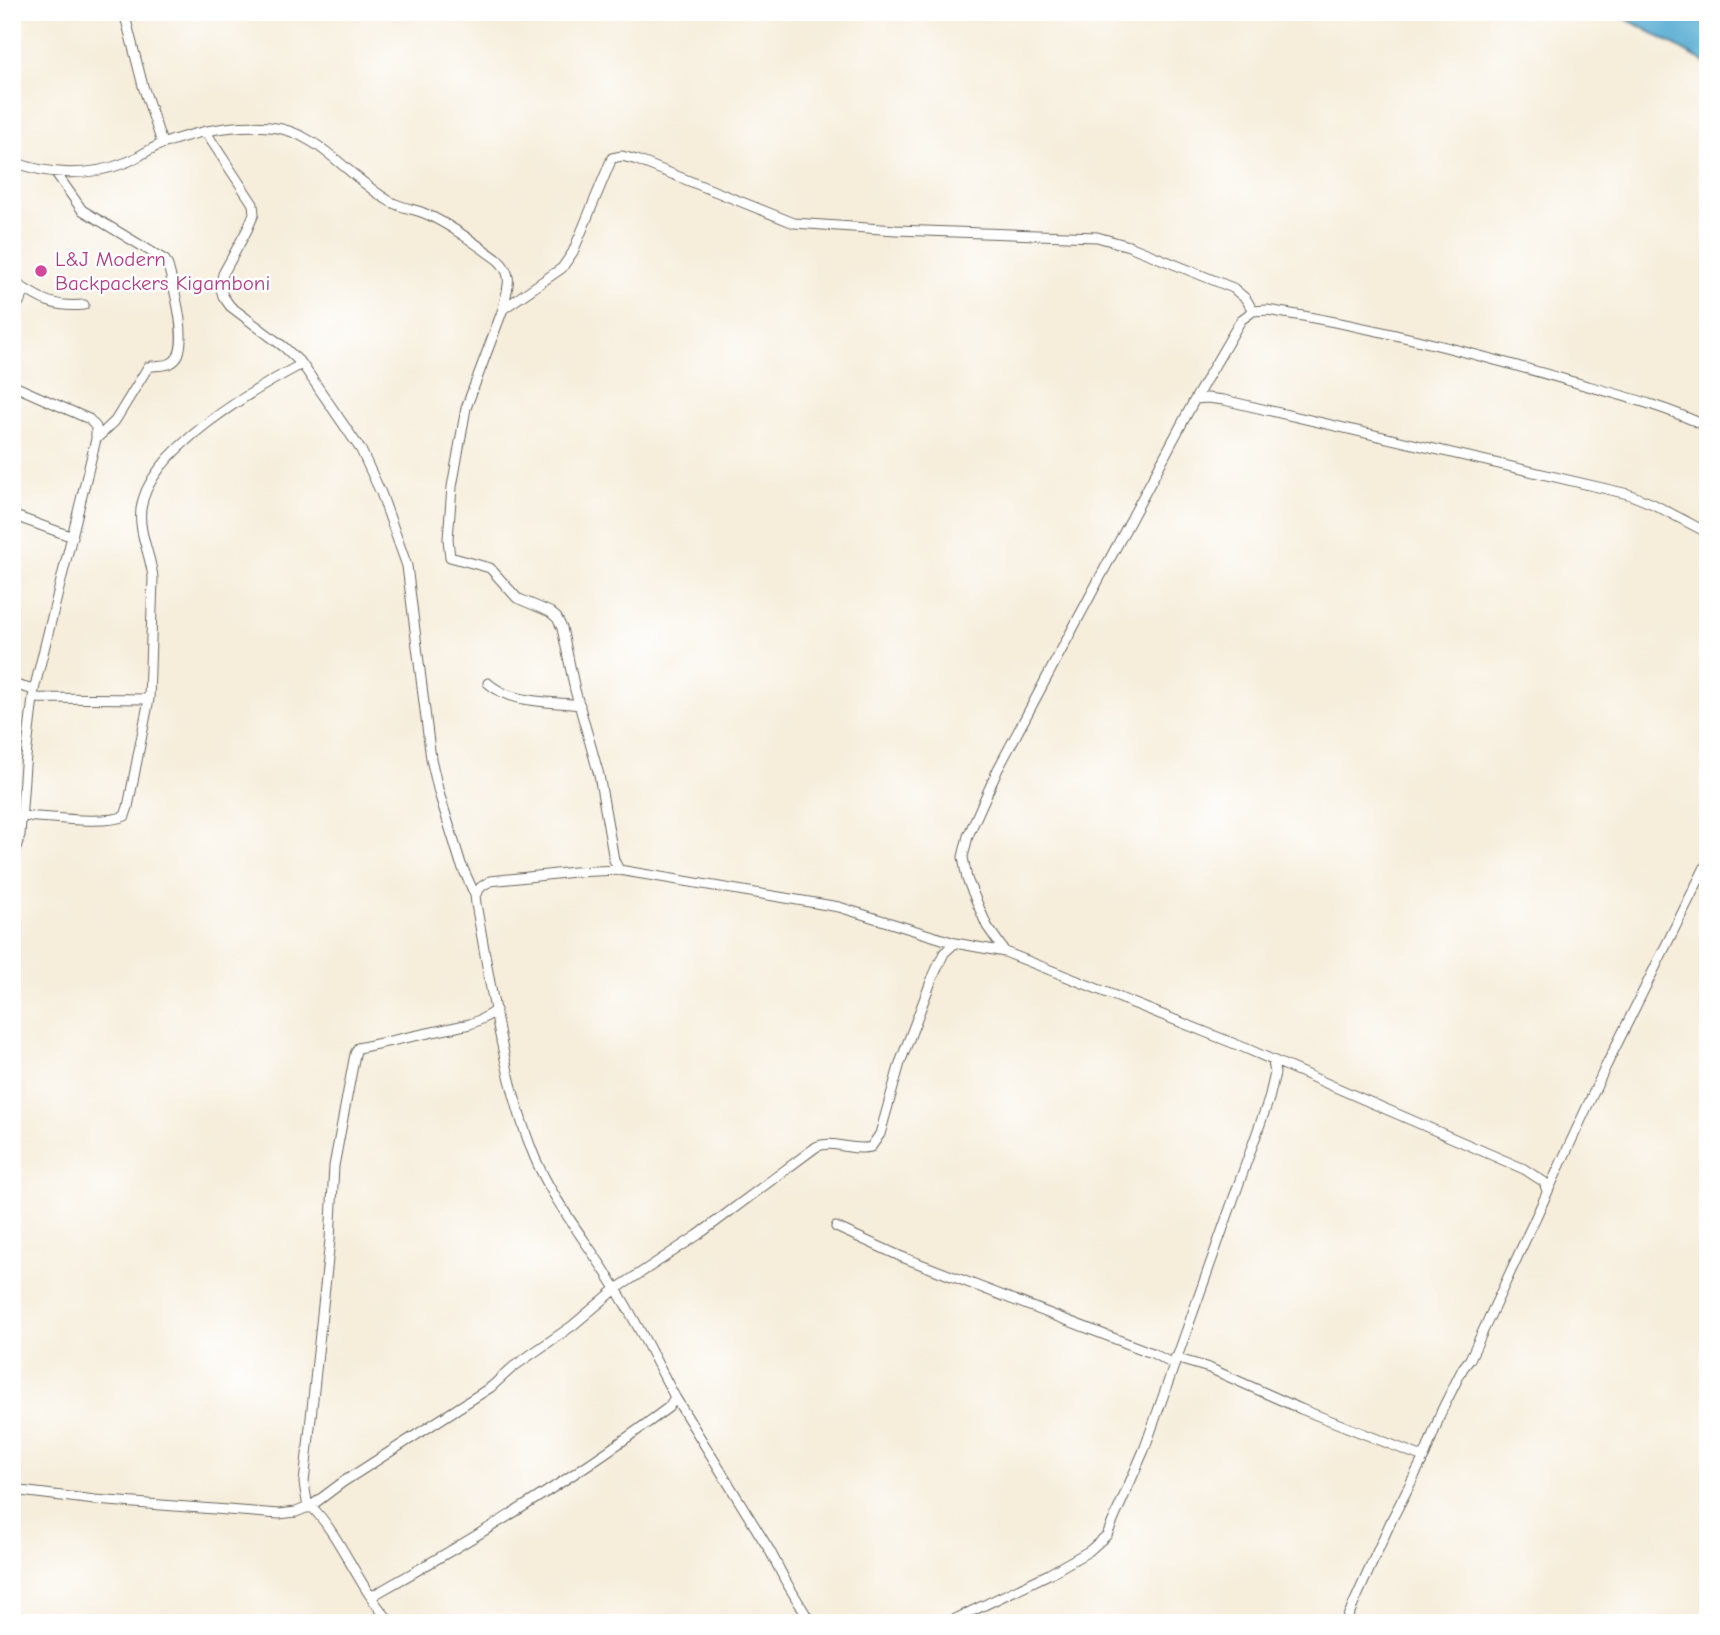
<svg xmlns="http://www.w3.org/2000/svg" width="1720" height="1635" font-family="'Comic Neue',sans-serif">
	<style>
		.water { fill: #54aad1; stroke: #386376; stroke-width: 2 }
		.lines { fill: none; stroke-linecap: round; stroke-linejoin: round }
		.river { stroke: #54aad1; stroke-width: 14 }
		.minor-casing { stroke: #68655e; stroke-width: 11 }
		.minor { stroke: #fff; stroke-width: 9 }
		.hotel-dot { fill: #d1479c; stroke: #fff; stroke-width: 2.5 }
		.labels { text-anchor: middle; dominant-baseline: central; stroke-width: 5; stroke-linejoin: round; paint-order: stroke }
		.hotel-label { font-size: 21px; fill: #b23c85; stroke: #fff; text-anchor: start }
	</style>
	<rect width="100%" height="100%" fill="#fff"/>
	<filter id="ink" filterUnits="userSpaceOnUse"><feTurbulence type="fractalNoise" baseFrequency=".0143" numOctaves="2"/><feDisplacementMap in="SourceGraphic" scale="14" xChannelSelector="R" yChannelSelector="G"/><feConvolveMatrix kernelMatrix="1 2 1 2 8 2 1 2 1" color-interpolation-filters="sRGB"/></filter>
	<filter id="wash" filterUnits="userSpaceOnUse"><feTurbulence type="fractalNoise" baseFrequency=".00686" numOctaves="4" result="noise"/><feDisplacementMap in="SourceGraphic" scale="28" xChannelSelector="R" yChannelSelector="G"/><feGaussianBlur stdDeviation="1.57" result="paint"/><feColorMatrix in="noise" values="0 0 0 0 0 0 0 0 0 0 0 0 0 0 0 0 0 1.4 0 .05"/><feComposite in="paint" operator="in"/></filter>
	<g filter="url(#wash)">
		<rect width="100%" height="100%" fill="#f6edda"/>
		<!-- water -->
		<path class="water" d="M1614 12H1708V64Z"/>
		<g class="lines">
			<!-- river -->
			<path class="river" d="M1708 1213V1215"/>
		</g>
	</g>
	<g filter="url(#ink)">
		<g class="lines">
			<defs>
				<path id="minor" d="M124 12 143 86 162 143
					M205 131 253 204 254 214 247 230 223 274 220 286 223 296 230 306 284 347 302 364 361 450 381 493 407 566 431 759 439 793 461 864 475 895
					M12 161C48 176 90 177 127 162 140 157 151 147 165 143 198 131 235 124 270 127 319 131 350 179 391 202 402 208 415 209 426 214 451 225 476 244 498 260 515 276 507 288 503 309
					M56 173 82 210 165 260 168 266C173 284 193 353 171 363 164 367 156 364 148 367L115 421 96 439
					M12 281C39 298 51 308 84 305
					M12 314 26 290
					M12 385 89 419 96 427V439L34 690 25 765 20 835 12 860
					M1195 399 1241 320 1253 311 1267 310C1370 326 1470 352 1570 381 1616 394 1665 406 1708 427
					M12 515 73 537
					M488 683C511 704 550 701 580 705
					M12 684 34 690
					M33 698 149 699
					M22 816C47 817 104 825 125 816L128 807 149 699 153 578C151 555 138 533 141 509 148 450 255 389 302 364
					M619 870 614 860 599 775 575 690 562 628 557 618 550 612 517 598 490 568 450 557 448 539 452 487 466 408 503 309 562 268 573 252 612 158 622 156 637 160 794 223 896 230 1097 237 1129 246 1233 288 1246 299 1253 311
					M1005 952 987 926 967 879 963 857 968 836 998 769 1195 399 1207 398 1224 400 1628 494 1653 504 1708 533
					M836 1227 902 1257 1152 1353 1173 1364
					M1175 1358 1209 1368 1301 1409 1423 1457
					M675 1397 770 1551 785 1580 811 1623
					M12 1490 95 1500 279 1514 296 1512 311 1506C344 1540 359 1590 392 1623
					M311 1506 343 1482 491 1387 513 1367 572 1326 616 1289 698 1235 816 1147C833 1139 852 1152 871 1147L880 1134 900 1063 932 979 944 953 955 943
					M308 1508 304 1483 330 1240 334 1166 355 1054 358 1048 470 1024 484 1018 496 1010
					M372 1596C474 1539 576 1477 669 1407L675 1397C653 1356 633 1314 608 1276 583 1237 553 1200 535 1158 504 1083 491 985 476 904L475 895 481 887 490 881 574 872 619 870 839 907 955 943 1005 952 1245 1048 1524 1169 1544 1182 1547 1191
					M947 1623 1049 1574 1089 1551 1107 1535 1144 1450 1269 1099 1275 1073 1273 1062
					M1345 1623 1392 1519 1425 1455 1442 1410 1463 1368 1470 1359 1606 1066 1708 861"/>
			</defs>
			<!-- minor casing -->
			<use href="#minor" class="minor-casing"/>
			<!-- minor -->
			<use href="#minor" class="minor"/>
		</g>
	</g>
	<!-- markers -->
	<circle class="hotel-dot" cx="41" cy="271" r="7"/>
	<g class="labels">
		<!-- hotel labels -->
		<g class="hotel-label">
			<text x="55" y="259">L&amp;J Modern<tspan x="55" dy="24">Backpackers Kigamboni</tspan></text>
		</g>
	</g>
	<!-- margin -->
	<rect width="1720" height="1635" fill="none" stroke="#fff" stroke-width="42"/>
</svg>
